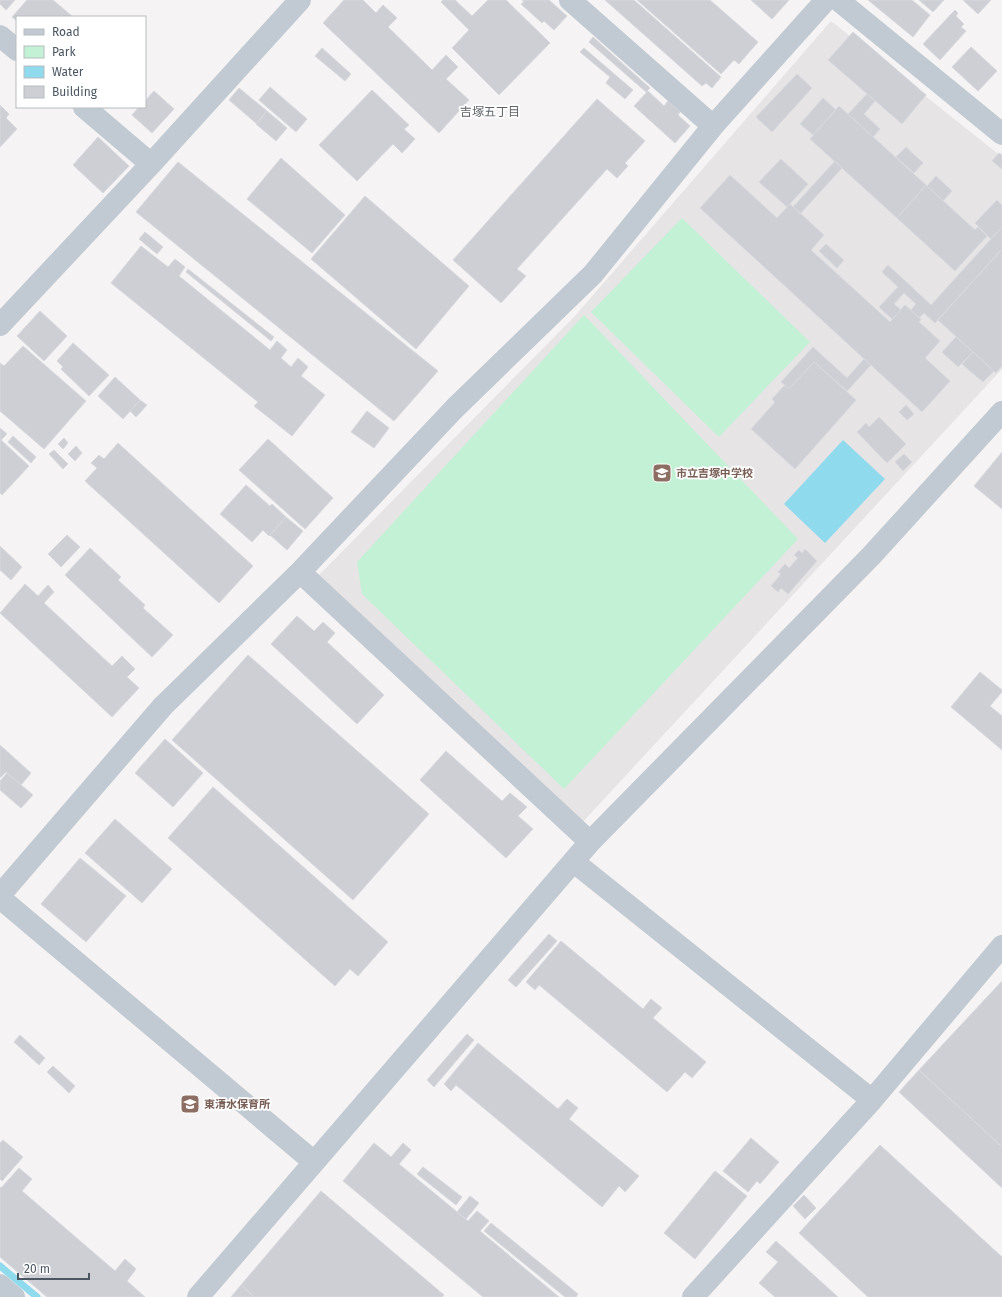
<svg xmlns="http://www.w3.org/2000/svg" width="1002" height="1297" font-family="'Fira Sans','Noto Sans JP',sans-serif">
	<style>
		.education { fill: #e6e4e5 }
		.green { fill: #c3f1d5 }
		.water { fill: #90daee }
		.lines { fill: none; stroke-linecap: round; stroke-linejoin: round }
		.stream { stroke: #90daee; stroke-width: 7 }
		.building { fill: #cdcfd5; stroke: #d7d9de }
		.minor { stroke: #c1cad2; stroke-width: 22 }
		.labels { text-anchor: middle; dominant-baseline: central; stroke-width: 3.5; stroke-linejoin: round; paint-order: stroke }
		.education-label { font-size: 11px; font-weight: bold; fill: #785e54; stroke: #fff; text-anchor: start }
		.neighbourhood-label { font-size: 12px; fill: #5f6368; stroke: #fff }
	</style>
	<rect width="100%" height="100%" fill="#f5f3f3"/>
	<!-- education -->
	<path class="education" d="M831 21 1002 157V369L580 825 316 578 574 317Z"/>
	<!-- green -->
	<path class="green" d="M682 218 810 342 719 437 591 312Z
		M584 315 798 539 564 789 362 594 357 562Z"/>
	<!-- water -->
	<path class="water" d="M843 440 885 479 825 543 784 504Z"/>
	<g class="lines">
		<!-- stream -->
		<path class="stream" d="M0 1266 37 1297"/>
	</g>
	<!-- building -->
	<path class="building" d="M0 0H15L6 10 0 4Z
		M27 0H53L73 17H17V21L12 17Z
		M344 0H363L376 13 383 5 397 18 388 27 432 70 446 55 458 67 446 79 469 100 439 133 323 23Z
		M443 0H455L472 16 488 0H506L550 43 499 95 452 48 469 30 441 2Z
		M522 0H549L567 16 554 30 544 21 542 23 521 4 524 2Z
		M605 0H634L721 77 712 88 706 83 702 86Z
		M637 0H710L758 42 739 64 734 60 721 74Z
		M751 0H789L772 19Z
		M868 0H912L930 15 913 37Z
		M919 0H944L933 12Z
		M963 0H991L978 14Z
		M955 10 958 13 956 16 964 24 961 27 966 31 940 60 923 44Z
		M853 32 926 95 902 124 828 60Z
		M593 37 650 88 646 92 589 42Z
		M971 47 997 71 978 91 952 67Z
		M322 48 351 74 345 81 315 56Z
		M584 48 633 90 625 99 606 83 610 77 580 52Z
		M797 74 812 88 772 132 756 117Z
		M270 87 307 119 296 132 259 100Z
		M239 88 267 111 257 124 229 100Z
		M372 90 409 125 404 129 415 139 402 153 393 144 357 181 319 145Z
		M154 91 174 109 152 133 132 115 139 107H145V101Z
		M648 91 664 106 668 101 680 112 678 115 690 126 675 143 634 106Z
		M867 94 875 101 864 114 880 129 873 137 848 114Z
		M823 98 836 110 813 135 800 124Z
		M597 99 645 141 625 163 628 166 617 178 607 169 517 269 526 276 501 303 453 260Z
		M0 105 9 114 6 118 17 129 0 147Z
		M839 106 926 185 897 218 810 139Z
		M267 111 287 128 276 141 256 124Z
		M98 137 129 166 103 193 73 165Z
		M906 147 923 163 914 173 896 157Z
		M999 153 1002 155V169L992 161Z
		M281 158 345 215 312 253 247 199Z
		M781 159 808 184 787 207 759 182Z
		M835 161 842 168 800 214 793 207Z
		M178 162 438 371 394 421 136 212Z
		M730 175 777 218 790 204 824 235 811 250 890 322 905 305 921 319 919 322 940 341 925 358 950 381 922 412 700 208Z
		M936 176 952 191 943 201 927 186Z
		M926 185 975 230 978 227 987 236 955 271 897 218Z
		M365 196 469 286 416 349 311 259Z
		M997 200 1002 205V227L991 239 975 223Z
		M1002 227V249L935 323 924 313 919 318 911 310 916 304 904 293 894 304 901 310 892 319 879 307 898 287 882 272 888 265 931 305Z
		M145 232 163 247 157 254 139 239Z
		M826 244 844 260 837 268 819 251Z
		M141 246 168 267 175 259 185 267 179 276 270 350 277 341 287 350 281 358 291 367 298 358 308 367 301 376 325 395 292 436 254 406 258 402 111 283Z
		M1002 249V366L996 373 938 320Z
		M188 269 274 337 271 341 186 272Z
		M40 311 67 336 44 361 17 336Z
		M956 337 973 352 958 367 942 352Z
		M73 343 109 375 89 396 61 369 63 367 57 361Z
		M23 346 86 401 44 449 0 411V363L4 366Z
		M813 347 847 378 864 359 871 365 847 391 814 362 789 389 781 382Z
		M973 352 994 371 983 382 962 364Z
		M814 362 856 400 795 469 751 429 775 402 772 399 785 385 789 389Z
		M115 377 140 400 123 419 98 396Z
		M140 400 147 405 136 417 130 411Z
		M906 405 914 414 907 420 899 412Z
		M367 411 389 428 374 448 351 432Z
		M879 417 906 444 887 463 857 432 866 423 869 427Z
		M0 428 7 434 1 440 29 466 2 495 0 493Z
		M13 436 36 457 31 463 8 442Z
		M64 438 68 443 63 449 58 444Z
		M268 439 333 498 305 529 239 470Z
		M118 443 253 566 219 603 85 481 97 468 91 463 99 455 104 459Z
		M76 446 82 453 75 461 68 454Z
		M54 450 68 464 63 469 49 454Z
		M1002 452V509L974 486Z
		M904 454 912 462 903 471 895 462Z
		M246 485 270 506 272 504 286 517 269 536 263 530 252 542 220 514Z
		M286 517 303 531 287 550 270 535Z
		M67 535 80 547 61 567 48 554Z
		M0 546 22 567 11 580 0 570Z
		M90 548 121 577 118 580 145 605 143 608 173 635 152 657 65 575Z
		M805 549 817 561 788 594 781 588 778 592 771 586 781 574 778 572 785 564 789 568 798 558 794 555 799 550 802 553Z
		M25 584 38 596 48 585 54 592 44 603 112 666 122 656 135 669 127 677 139 688 112 717 0 613Z
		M297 616 314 631 323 622 335 633 327 642 384 695 357 724 271 644Z
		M248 655 429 814 353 900 172 740Z
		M980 672 1002 690V692L990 706 1002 716V750L951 707Z
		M165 739 203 773 173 807 135 773Z
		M0 745 31 773 21 785 6 772 0 778Z
		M446 751 502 801 510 793 527 807 518 816 533 829 506 858 420 780Z
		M7 773 33 795 21 808 0 790V781Z
		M213 787 388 942 358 976 350 969 335 986 168 838Z
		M115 819 172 869 142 903 85 853Z
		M80 858 126 896 86 942 41 904Z
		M549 934 557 941 516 987 508 980Z
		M561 941 643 1009 651 999 662 1008 653 1018 706 1062 692 1078 685 1072 667 1092 539 985 535 990 526 982Z
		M1002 981V1147L919 1070Z
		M467 1034 474 1040 434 1087 427 1080Z
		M20 1035 45 1058 39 1065 14 1042Z
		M478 1043 558 1109 567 1099 578 1108 569 1119 639 1176 625 1192 619 1186 602 1207 456 1085 451 1091 444 1084Z
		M53 1066 75 1086 69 1093 47 1072Z
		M919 1070 1002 1147V1188L899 1092Z
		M751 1138 779 1162 760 1184 757 1181 748 1192 723 1171Z
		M3 1140 23 1157 2 1181 0 1179V1143Z
		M374 1143 391 1157 403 1143 411 1150 399 1164 468 1221 477 1211 489 1221 480 1231 559 1297H483L343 1181Z
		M880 1145 1002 1257V1297H868L799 1233Z
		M423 1167 462 1197 456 1205 417 1174Z
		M19 1168 32 1179 22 1191 115 1271 125 1259 136 1269 127 1281 145 1297H47L0 1257V1187L1 1188Z
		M715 1171 747 1196 695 1259 664 1233Z
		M321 1191 444 1295 442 1297H254L241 1285Z
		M804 1195 816 1208 805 1219 793 1206Z
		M470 1196 479 1203 466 1219 457 1212Z
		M491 1223 578 1294 576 1297H565L484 1231Z
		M776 1241 838 1297H775L759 1283 778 1262 766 1252Z
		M241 1285 254 1297H231Z"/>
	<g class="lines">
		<!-- minor -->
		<path class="minor" d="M570 0 713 126
			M838 0 1002 134
			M0 36 17 50
			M84 107 151 164
			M0 325 151 164 300 0
			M300 572 590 842
			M574 862 872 1100
			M0 895 163 706 300 572 455 408 593 274 713 126 826 0
			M0 898 314 1162
			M0 1285 14 1297
			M198 1297 590 842 871 556 1002 412
			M693 1297 872 1100 1002 946"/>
	</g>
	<!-- icons -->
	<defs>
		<symbol id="school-square" viewBox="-11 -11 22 22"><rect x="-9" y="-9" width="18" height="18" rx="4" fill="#8d6e63" stroke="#fff"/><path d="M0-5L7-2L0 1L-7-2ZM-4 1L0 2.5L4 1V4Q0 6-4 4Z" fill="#fff"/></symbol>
	</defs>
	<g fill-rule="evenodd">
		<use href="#school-square" x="651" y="462" width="22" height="22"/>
		<use href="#school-square" x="179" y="1093" width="22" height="22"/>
	</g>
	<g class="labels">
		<!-- education labels -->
		<g class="education-label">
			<text x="676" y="473">市立吉塚中学校</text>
			<text x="204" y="1104">東清水保育所</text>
		</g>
		<!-- neighbourhood labels -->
		<g class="neighbourhood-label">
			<text x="490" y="112">吉塚五丁目</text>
		</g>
	</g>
	<!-- legend -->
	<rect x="16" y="16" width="130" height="92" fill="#ffffff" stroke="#b7bbc0"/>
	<rect x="24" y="29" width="20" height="6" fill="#c1cad2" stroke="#b7bbc0"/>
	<text x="52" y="36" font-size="12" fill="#4a5661">Road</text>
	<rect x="24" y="46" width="20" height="12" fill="#c3f1d5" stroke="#b7bbc0"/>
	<text x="52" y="56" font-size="12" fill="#4a5661">Park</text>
	<rect x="24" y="66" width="20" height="12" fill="#90daee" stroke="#b7bbc0"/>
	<text x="52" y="76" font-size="12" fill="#4a5661">Water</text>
	<rect x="24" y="86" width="20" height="12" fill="#cdcfd5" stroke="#b7bbc0"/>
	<text x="52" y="96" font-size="12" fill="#4a5661">Building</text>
	<!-- scale -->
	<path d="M18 1273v6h71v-6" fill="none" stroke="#4a5661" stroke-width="2"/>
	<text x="24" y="1273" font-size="12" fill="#4a5661" stroke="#ffffff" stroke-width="3" paint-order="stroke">20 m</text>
</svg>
